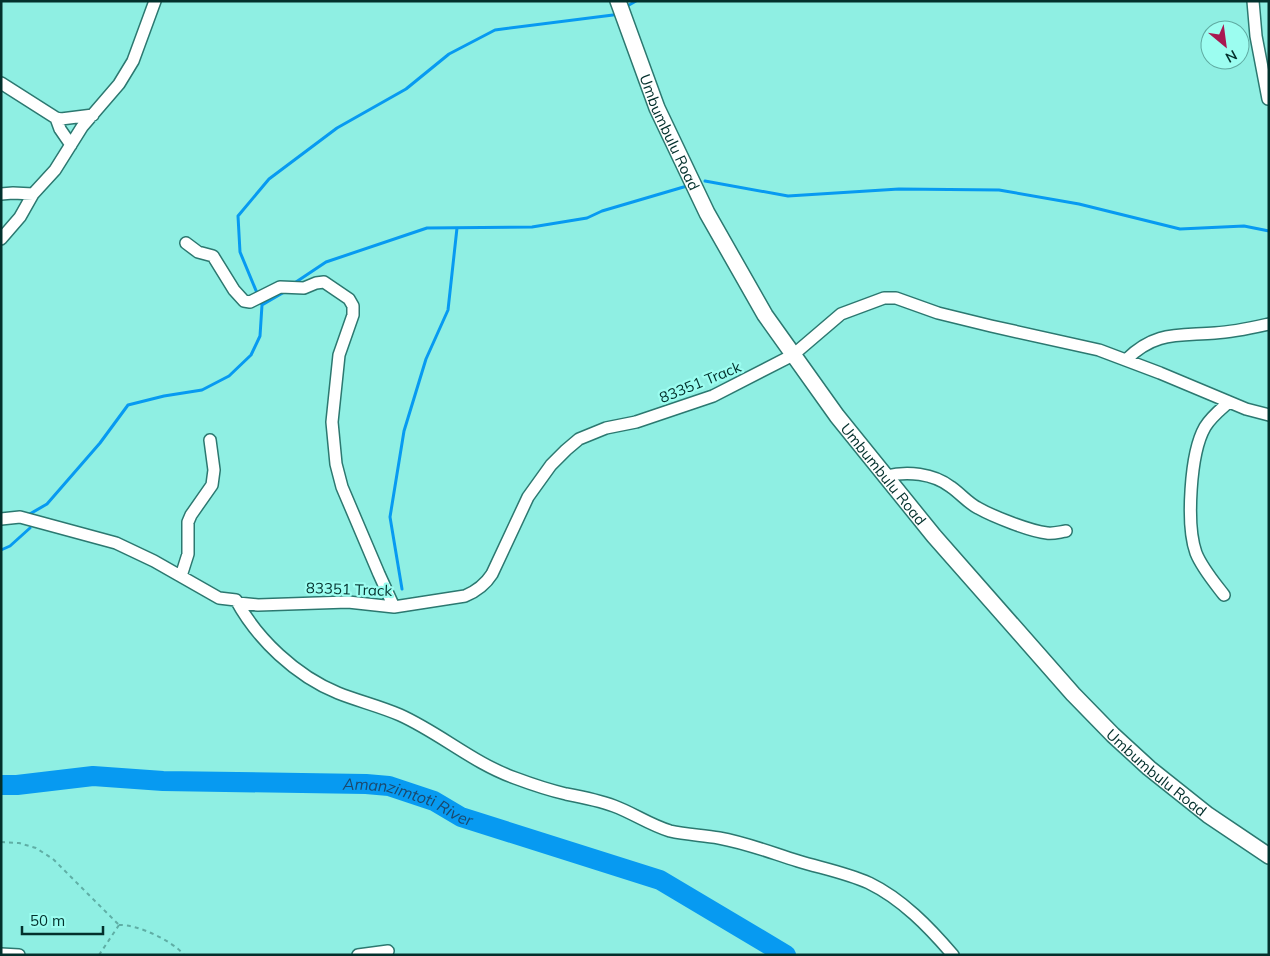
<svg xmlns="http://www.w3.org/2000/svg" width="1270" height="956" font-family="Mulish,sans-serif">
	<style>
		.lines { fill: none; stroke-linecap: round; stroke-linejoin: round }
		.stream { stroke: #079af1; stroke-width: 3 }
		.river { stroke: #079af1; stroke-width: 20 }
		.street-casing { stroke: #2c7870; stroke-width: 14 }
		.secondary-casing { stroke: #2c7870; stroke-width: 18 }
		.path { stroke: #5faea5; stroke-width: 2; stroke-dasharray: 4 4; stroke-linecap: butt }
		.street { stroke: #fff; stroke-width: 11 }
		.secondary { stroke: #fff; stroke-width: 15 }
		.labels { text-anchor: middle; dominant-baseline: central; stroke-width: 4.5; stroke-linejoin: round; paint-order: stroke }
		.street-label { font-size: 15px; fill: #03302c; stroke: #9cfdf0 }
		.water-label { font-size: 16px; font-style: italic; fill: #1b496d; stroke: #9cfdf0 }
	</style>
	<rect width="100%" height="100%" fill="#8fefe3"/>
	<g class="lines">
		<!-- stream -->
		<path class="stream" d="M629 5 636 1
			M705 181 788 196 899 189 999 190 1079 204 1180 229 1244 226 1269 231
			M293 284 326 262 427 228 532 227 587 218 602 211 687 186
			M262 305 240 252 238 216 269 179 337 128 406 89 449 54 495 30 613 15
			M28 515 47 504 100 443 128 405 164 396 202 390 229 376 251 355 260 336 262 305 286 291
			M1 550 10 546 30 528
			M402 589 390 517 404 431 426 359 448 310 457 228"/>
		<!-- river -->
		<path class="river" id="s1" d="M1 785H17L93 776 163 781 366 784 389 786 434 801 461 817 660 880 786 955"/>
		<defs>
			<path id="street" d="M1253 1 1256 36 1268 99
				M1 83 56 118 61 119 93 115
				M56 118 60 129 71 145
				M1 194 13 193 33 194
				M1 239 20 217 33 194 55 170 82 127 119 84 133 61 155 1
				M186 243 198 252 213 256 234 290 244 301 250 302 280 287 304 288 316 283 324 282 349 299 353 306V315L339 355 332 422 336 464 342 487 379 574 394 607
				M1126 360C1155 331 1178 336 1215 333 1234 332 1251 328 1269 324
				M886 476C907 471 933 473 951 487 961 494 968 503 978 508 994 517 1030 531 1047 533 1053 534 1059 532 1066 531
				M1 519 20 517 116 543 154 561 219 598 236 600 238 603 258 605 348 602 394 607 465 596C477 591 485 585 492 574L528 497 551 465 566 450 579 439 606 428 636 422 713 396 793 355 841 314 884 298H896L938 313 991 326 1099 350 1160 373 1246 409 1269 415
				M181 576 188 554V522L191 515 212 485 214 470 210 440
				M1224 595C1214 582 1202 568 1196 553 1186 525 1190 453 1205 427 1211 417 1220 410 1229 402
				M236 600C257 639 296 676 338 693 358 701 379 706 400 715 440 733 473 763 515 778 531 784 549 790 566 794 582 797 598 800 614 806 633 813 650 825 670 831 687 835 703 835 719 838 747 843 772 853 798 861 821 868 847 873 869 883 902 899 929 927 953 955
				M1 954 19 955
				M358 955 388 951"/>
			<g id="secondary">
				<path id="s2" d="M618 1 657 108 707 213 765 315 837 416 934 536 1073 694 1113 735 1149 768 1208 815 1269 856"/>
			</g>
		</defs>
		<!-- street casing -->
		<use href="#street" class="street-casing"/>
		<!-- secondary casing -->
		<use href="#secondary" class="secondary-casing"/>
		<!-- path -->
		<path class="path" d="M1 842 19 843 36 848 53 859 119 925
			M119 925C137 924 173 941 184 955
			M99 955 119 925"/>
		<!-- street -->
		<use href="#street" class="street"/>
		<!-- secondary -->
		<use href="#secondary" class="secondary"/>
	</g>
	<g class="labels">
		<!-- street labels -->
		<g class="street-label">
			<text stroke="none"><textPath href="#s2" startOffset="141">Umbumbulu Road</textPath></text>
			<text transform="translate(700 382) rotate(-22)">83351 Track</text>
			<text stroke="none"><textPath href="#s2" startOffset="546">Umbumbulu Road</textPath></text>
			<text transform="translate(349 589) rotate(2)">83351 Track</text>
			<text stroke="none"><textPath href="#s2" startOffset="951">Umbumbulu Road</textPath></text>
		</g>
		<!-- water labels -->
		<g class="water-label">
			<text stroke="none"><textPath href="#s1" startOffset="411">Amanzimtoti River</textPath></text>
		</g>
	</g>
	<!-- border -->
	<rect width="1270" height="956" fill="none" stroke="#03302c" stroke-width="5"/>
	<!-- north arrow -->
	<g transform="translate(1225 45) rotate(151)"><circle r="24" fill="#9cfdf0" stroke="#5faba2"/>
	<path d="M0-4L9 19L0 12L-9 19Z" fill="#a91851"/>
	<text y="-8" font-size="14" font-weight="bold" text-anchor="middle" fill="#03302c">N</text>
	</g>
	<!-- scale -->
	<path d="M22 926v8h81v-8" fill="none" stroke="#03302c" stroke-width="2.5"/>
	<text x="30" y="926" font-size="15" fill="#03302c" stroke="#9cfdf0" stroke-width="4" paint-order="stroke">50 m</text>
</svg>
